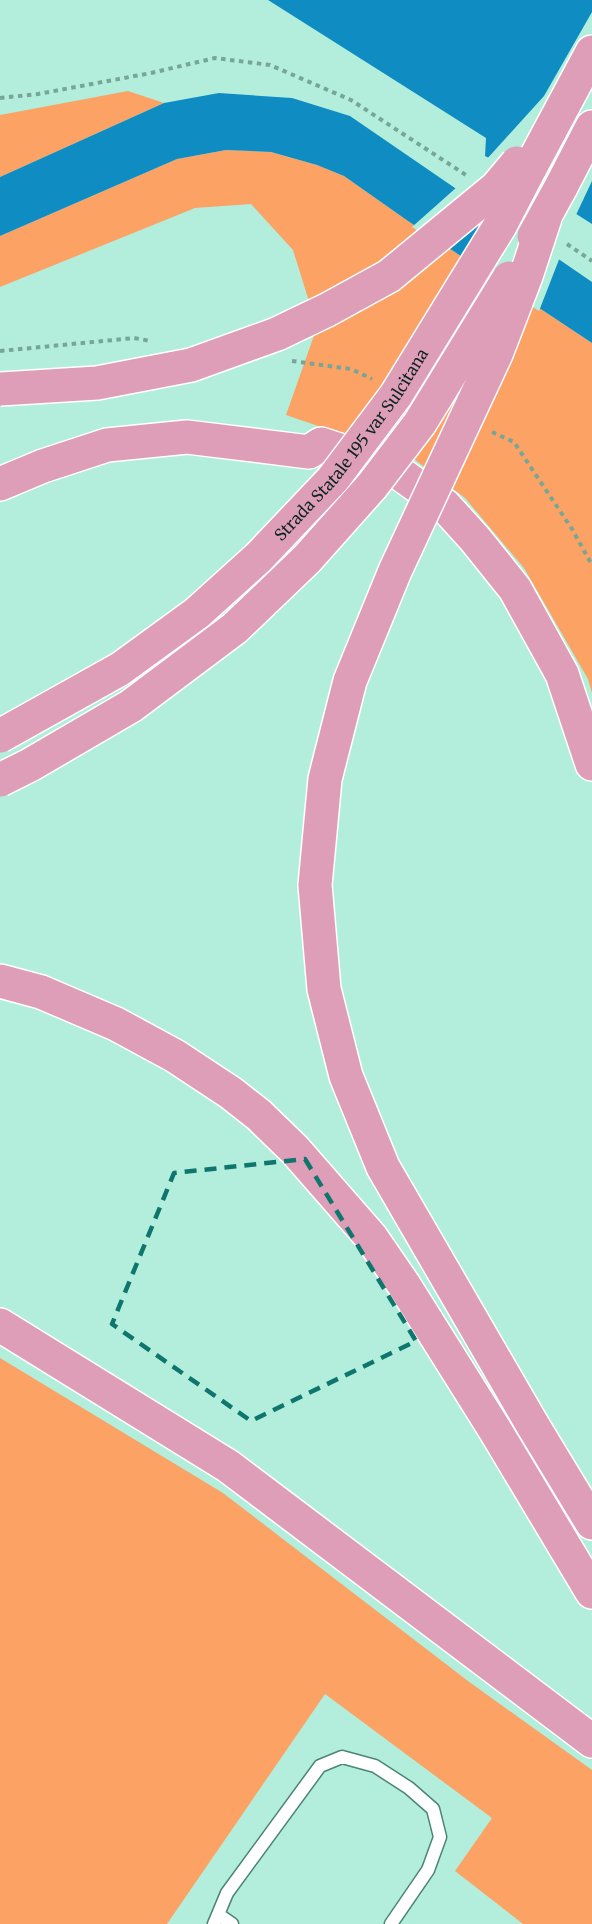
<svg xmlns="http://www.w3.org/2000/svg" width="592" height="1924" font-family="Merriweather,serif">
	<style>
		.green { fill: #fba264 }
		.water { fill: #0f8dc3 }
		.pier { fill: #b3eedc }
		.lines { fill: none; stroke-linecap: round; stroke-linejoin: round }
		.service-casing { stroke: #4c8475; stroke-width: 15 }
		.trunk-casing { stroke: #fff; stroke-width: 36 }
		.path { stroke: #77a698; stroke-width: 4; stroke-dasharray: 4.5 4.5; stroke-linecap: butt }
		.service { stroke: #fff; stroke-width: 12 }
		.trunk { stroke: #de9eb7; stroke-width: 33 }
		.trunk-bridge-casing { stroke: #fff; stroke-width: 36; stroke-linecap: butt }
		.trunk-bridge { stroke: #de9eb7; stroke-width: 33 }
		.marked { fill: none; stroke: #0f766e; stroke-width: 4.5; stroke-dasharray: 12 8; stroke-linejoin: round }
		.labels { text-anchor: middle; dominant-baseline: central; stroke-width: 6; stroke-linejoin: round; paint-order: stroke }
		.street-label { font-size: 16px; fill: #0c241e; stroke: #b3eedc }
	</style>
	<rect width="100%" height="100%" fill="#b3eedc"/>
	<!-- green -->
	<path class="green" d="M128 91 164 103 0 177V115Z
		M226 150 271 152 317 165 344 176 408 221 592 343V693L588 679 524 568 465 498 414 459 286 415 317 327 293 250 251 204 195 208 0 287V236L177 159Z
		M0 1358 223 1493 468 1681 592 1770V1924H523L455 1871 492 1818 325 1694 167 1924H0Z"/>
	<!-- water -->
	<path class="water" d="M268 0H592V224L573 212 539 183 485 156 486 138Z
		M219 93 292 98 350 116 592 282V343L408 221 344 176 317 165 271 152 226 150 177 159 0 236V177L164 103Z"/>
	<!-- pier -->
	<path class="pier" d="M592 12V181L575 217 537 186 486 160 544 96Z
		M457 187 487 207 442 247 412 227Z
		M497 214 560 257 539 311 469 265Z"/>
	<g class="lines">
		<defs>
			<path id="service" d="M219 1915 232 1924
				M214 1924 227 1893 320 1766 342 1757 375 1766 409 1788 433 1809 440 1837 428 1870 391 1924"/>
			<path id="trunk" d="M529 170 592 52
				M561 187 592 127
				M0 484 43 466 107 445 187 437 309 452 321 444 391 467 445 506 475 539 515 589 562 674 592 764
				M0 981 41 992 116 1024 175 1056 231 1093 259 1115 295 1150 371 1237 404 1285 495 1430 592 1592
				M0 1325 228 1466 592 1741
				M532 1424 592 1523"/>
		</defs>
		<!-- service casing -->
		<use href="#service" class="service-casing"/>
		<!-- trunk casing -->
		<use href="#trunk" class="trunk-casing"/>
		<!-- path -->
		<path class="path" d="M0 98 38 94 151 73 215 58 270 65 351 100 466 175
			M567 244 592 261
			M0 351 134 338 151 341
			M292 361 351 369 372 379
			M492 432 514 442 572 529 592 565"/>
		<!-- service -->
		<use href="#service" class="service"/>
		<!-- trunk -->
		<use href="#trunk" class="trunk"/>
		<defs>
			<g id="trunk-bridge">
				<path d="M534 236 561 187"/>
				<path d="M0 389 97 383 191 365 277 334 327 310 389 276 496 188 517 163"/>
				<path id="s1" d="M0 736 120 669 197 613 259 557 333 479 396 395 501 224 529 170"/>
				<path d="M0 780 30 765 131 706 235 628 307 559 372 486 420 423 509 278"/>
				<path d="M532 1424 383 1167 346 1076 324 989 315 885 325 779 350 681 395 571 496 354 526 276 545 218"/>
			</g>
		</defs>
		<!-- trunk-bridge casing -->
		<use href="#trunk-bridge" class="trunk-bridge-casing"/>
		<!-- trunk-bridge -->
		<use href="#trunk-bridge" class="trunk-bridge"/>
	</g>
	<!-- marked area -->
	<path class="marked" d="M305 1159 416 1341 251 1421 112 1324 174 1173Z"/>
	<g class="labels">
		<!-- street labels -->
		<g class="street-label">
			<text stroke="none"><textPath href="#s1" startOffset="462">Strada Statale 195 var Sulcitana</textPath></text>
		</g>
	</g>
</svg>
